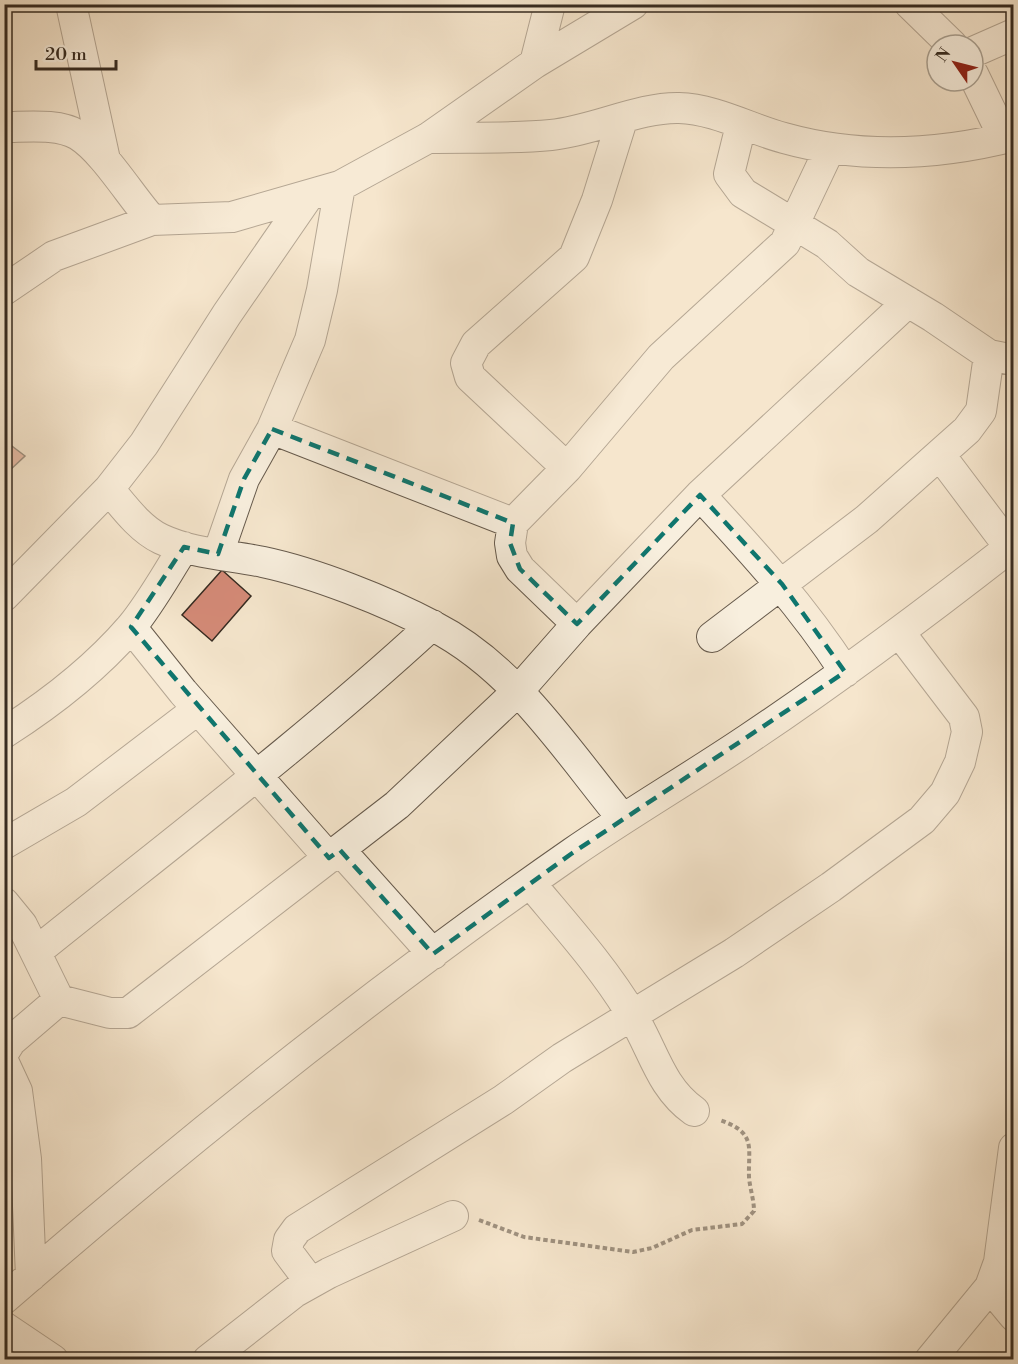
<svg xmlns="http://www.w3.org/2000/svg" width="1018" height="1364" font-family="'Libre Bodoni',serif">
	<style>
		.building { fill: #d48a77; stroke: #362b21; stroke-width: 1.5 }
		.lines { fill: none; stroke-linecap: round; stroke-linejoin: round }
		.minor-casing { stroke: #665a4c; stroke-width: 32 }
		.path { stroke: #362b21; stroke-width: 4; stroke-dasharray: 4.5 3; stroke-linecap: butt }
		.minor { stroke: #f8efde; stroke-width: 30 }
		.marked { fill: none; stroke: #0f766e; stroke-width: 4.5; stroke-dasharray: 12 8; stroke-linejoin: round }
	</style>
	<rect width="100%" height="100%" fill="#f5e6cd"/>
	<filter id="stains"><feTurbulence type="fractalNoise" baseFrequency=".00333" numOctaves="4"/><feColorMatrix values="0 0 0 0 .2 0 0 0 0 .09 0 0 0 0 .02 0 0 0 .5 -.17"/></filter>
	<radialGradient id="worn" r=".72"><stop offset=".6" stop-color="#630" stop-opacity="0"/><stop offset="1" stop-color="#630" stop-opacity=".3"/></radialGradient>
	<!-- building -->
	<path class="building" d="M4 440 25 456 9 471 4 467Z
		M222 570 251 596 212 641 182 615Z"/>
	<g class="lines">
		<defs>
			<path id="minor" d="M71 4 105 160
				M910 4 952 45
				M973 52 1014 34
				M535 63 550 4
				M973 74 1004 138
				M741 125 729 174 743 193 827 244 858 272 933 317 989 355 1014 360
				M4 127C27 127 58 123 78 135 104 151 131 197 152 220
				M428 138C468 137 510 139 551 135 593 131 639 107 679 108 715 109 750 129 784 138 859 159 939 155 1014 136
				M4 290 54 256 152 220 232 217 340 186 428 138 535 63 633 4
				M272 429 513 523
				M940 455 1010 548
				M567 468 470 377 466 363 476 344 574 257 597 200 622 120
				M109 489C124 507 140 529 161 539 193 554 230 555 263 562 315 573 386 601 433 626 515 668 566 750 623 819
				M700 495C753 552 803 607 845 672
				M218 554 244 479 272 429 310 340 322 290 340 186
				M4 596 109 489 144 444 227 314 309 195
				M577 624 520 569 512 556 510 543 513 523 567 468 661 357 785 243 830 148
				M131 627 183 692 329 858
				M712 637 867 519 967 430 981 411 989 355
				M4 733C51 703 95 669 131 627 151 603 167 573 184 547
				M4 844 76 802 198 709
				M340 850 433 954
				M531 884C566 926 604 968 632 1015 653 1049 660 1087 694 1111
				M4 903 22 925 59 1000
				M36 952C170 844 306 741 432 625
				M4 1052 11 1041 59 1000 110 1013H128L397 805 519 690 577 624 700 495 908 302
				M4 1063 17 1091 26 1159 31 1276
				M311 1283 287 1251 289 1240 297 1229 503 1100 562 1058 734 953 831 887 922 820 945 793 960 762 967 732 964 717 900 633
				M990 1287 1014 1316
				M4 1299C186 1141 375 990 572 853 630 813 690 778 748 739 839 678 927 612 1014 544
				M4 1327 53 1360
				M208 1360 295 1292 329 1273 453 1216
				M930 1360 990 1287 999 1262 1014 1148"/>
		</defs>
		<!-- minor casing -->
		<use href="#minor" class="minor-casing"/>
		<!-- path -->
		<path class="path" d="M479 1220 524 1237 633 1252 652 1248 692 1230 742 1224 754 1211C754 1200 750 1189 749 1177 748 1147 757 1133 720 1120"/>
		<!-- minor -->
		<use href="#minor" class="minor"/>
	</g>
	<!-- marked area -->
	<path d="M0 0H1018V1364H0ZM272 429 513 523 510 543 520 569 577 624 700 495 782 584 845 672 571 854 433 954 340 850 329 858 131 627 184 547 218 554 244 479Z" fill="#f5e6cd" fill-opacity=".55" fill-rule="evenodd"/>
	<path class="marked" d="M272 429 513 523 510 543 520 569 577 624 700 495 782 584 845 672 571 854 433 954 340 850 329 858 131 627 184 547 218 554 244 479Z"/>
	<!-- margin -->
	<rect width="1018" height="1364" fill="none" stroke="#f5e6cd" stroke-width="24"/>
	<rect x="6" y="6" width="1006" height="1352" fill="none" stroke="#362b21" stroke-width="3"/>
	<rect x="12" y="12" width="994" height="1340" fill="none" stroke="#362b21" stroke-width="1.5"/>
	<!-- north arrow -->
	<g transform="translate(955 63) rotate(305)"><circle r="28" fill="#f8efde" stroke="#aaa192" stroke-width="1.5"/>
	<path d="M0-4.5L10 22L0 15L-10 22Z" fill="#8f2418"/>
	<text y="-9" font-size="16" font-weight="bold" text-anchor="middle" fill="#362b21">N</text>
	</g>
	<!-- scale -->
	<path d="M36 60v9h80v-9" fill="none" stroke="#362b21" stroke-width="3"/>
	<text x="45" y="60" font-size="18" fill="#362b21" stroke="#f8efde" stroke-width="4.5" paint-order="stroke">20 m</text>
	<rect width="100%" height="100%" filter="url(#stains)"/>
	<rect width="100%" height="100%" fill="url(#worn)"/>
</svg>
